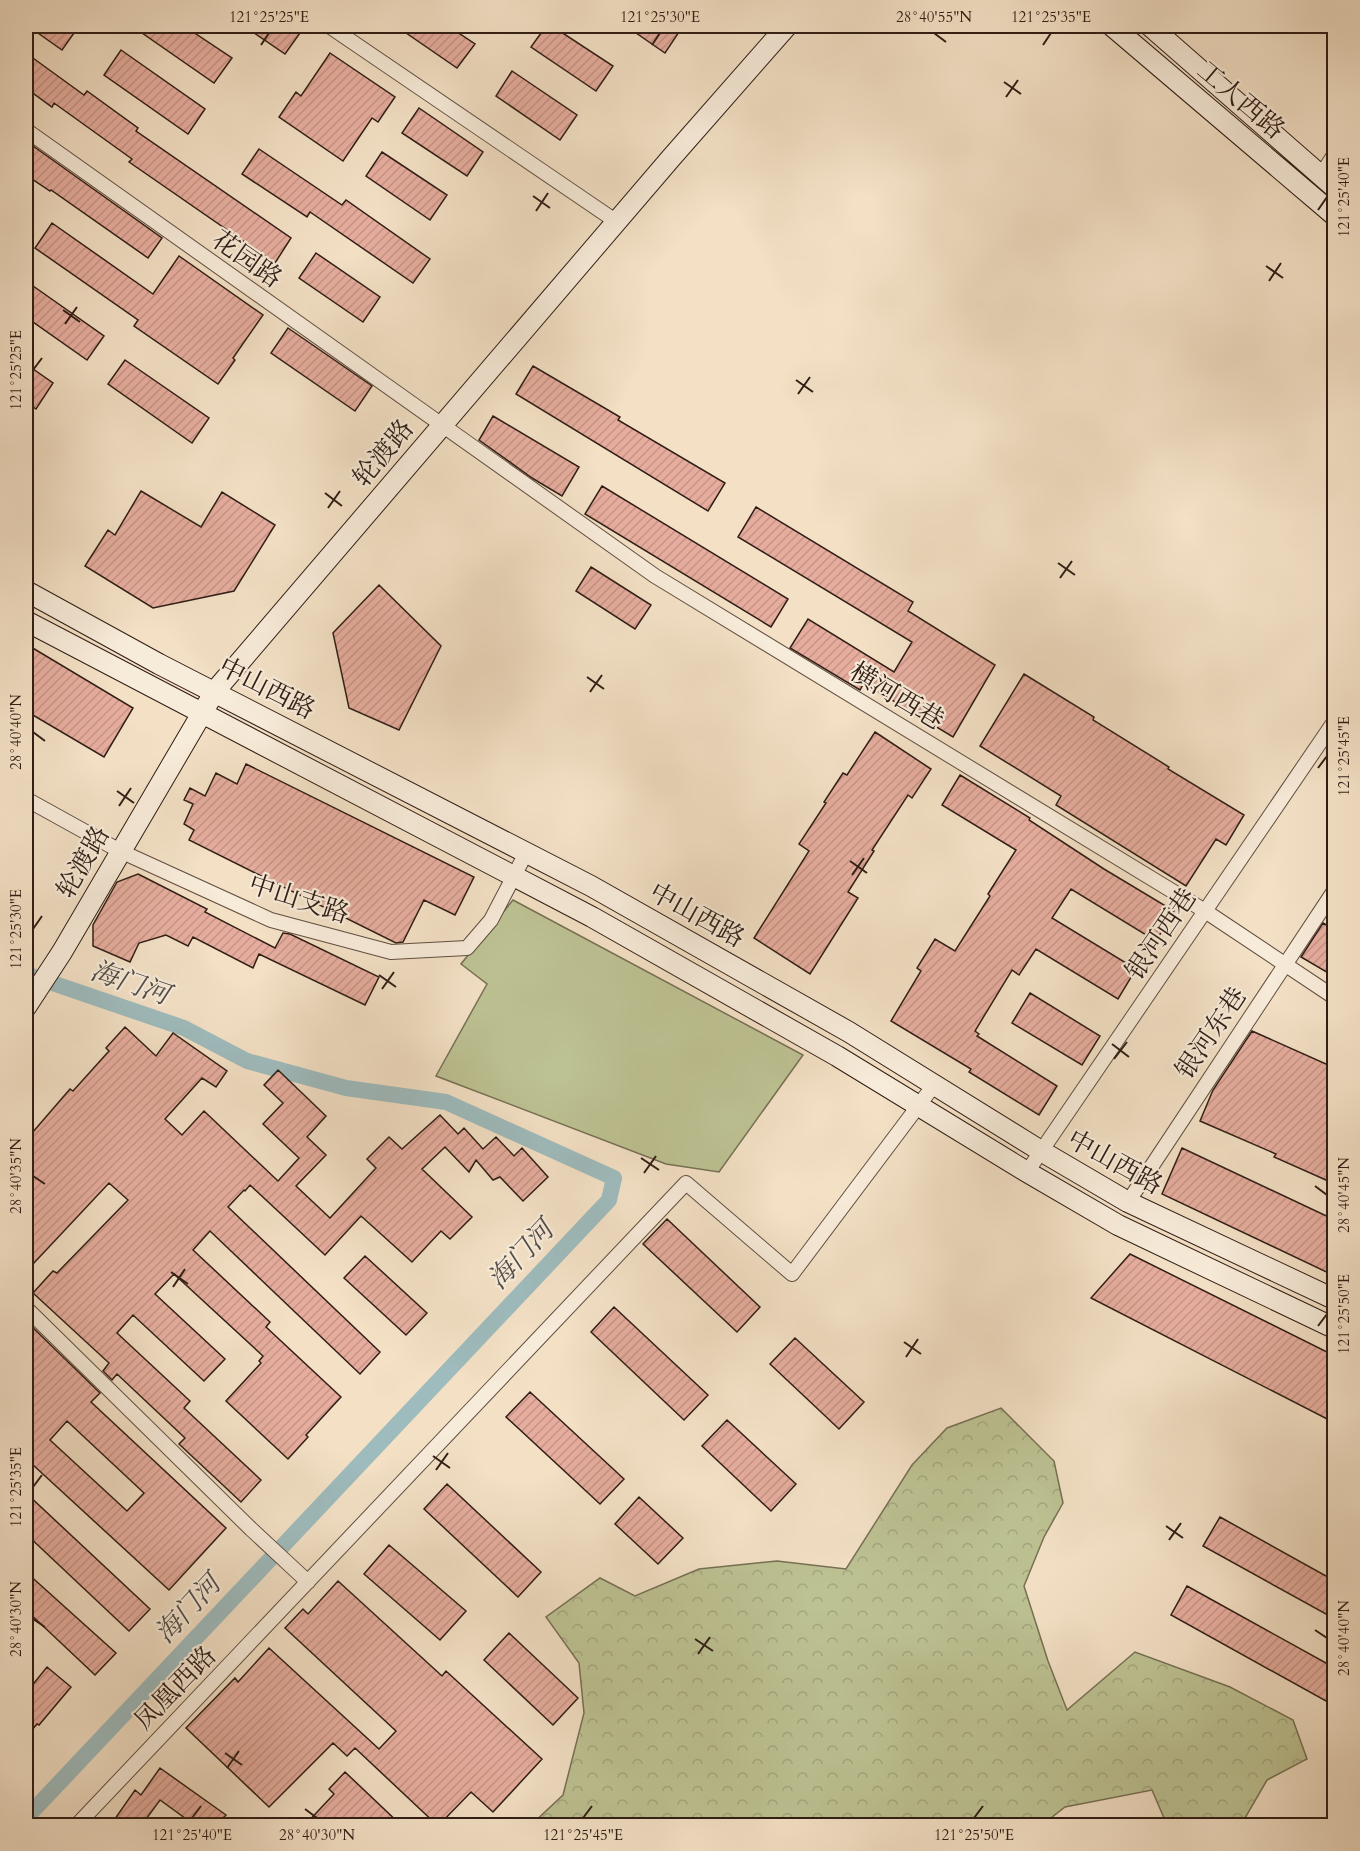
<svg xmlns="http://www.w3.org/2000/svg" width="1360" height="1851" font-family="Cardo,'Noto Serif SC',serif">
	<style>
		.forest { fill: url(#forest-crowns); stroke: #767054; stroke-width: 1.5 }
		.green { fill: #bdc293; stroke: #767054; stroke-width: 1.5 }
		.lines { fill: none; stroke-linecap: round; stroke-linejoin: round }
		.canal { stroke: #9ebbbd; stroke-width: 16 }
		.building { fill: url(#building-hatch); stroke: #301d15; stroke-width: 1.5; fill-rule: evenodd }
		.minor-casing { stroke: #614e41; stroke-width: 16 }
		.secondary-casing { stroke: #301d15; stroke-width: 22 }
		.minor { stroke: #f7ebd9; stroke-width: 14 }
		.secondary { stroke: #f7ebd9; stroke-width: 20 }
		.ticks { fill: none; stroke: #301d15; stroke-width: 2 }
		.labels { text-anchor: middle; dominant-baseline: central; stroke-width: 4.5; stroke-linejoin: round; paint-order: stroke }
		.street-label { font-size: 26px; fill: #301d15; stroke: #f7ebd9 }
		.water-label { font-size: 27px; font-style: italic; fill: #514c47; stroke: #f7ebd9 }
		.neatline { fill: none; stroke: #301d15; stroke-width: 2 }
		.ticks-label { font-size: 15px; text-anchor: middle; fill: #301d15 }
	</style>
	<defs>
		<pattern id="forest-crowns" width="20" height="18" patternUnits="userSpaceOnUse" patternTransform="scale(1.5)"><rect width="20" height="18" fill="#bdc293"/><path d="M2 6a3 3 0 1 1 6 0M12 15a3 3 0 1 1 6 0" fill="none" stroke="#a3a67e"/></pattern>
		<pattern id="building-hatch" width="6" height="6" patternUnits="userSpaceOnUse" patternTransform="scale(1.5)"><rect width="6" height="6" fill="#e6ad9e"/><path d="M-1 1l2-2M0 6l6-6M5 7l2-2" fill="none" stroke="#c69487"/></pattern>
	</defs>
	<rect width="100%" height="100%" fill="#f3e0c5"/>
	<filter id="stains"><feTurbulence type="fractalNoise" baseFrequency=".00333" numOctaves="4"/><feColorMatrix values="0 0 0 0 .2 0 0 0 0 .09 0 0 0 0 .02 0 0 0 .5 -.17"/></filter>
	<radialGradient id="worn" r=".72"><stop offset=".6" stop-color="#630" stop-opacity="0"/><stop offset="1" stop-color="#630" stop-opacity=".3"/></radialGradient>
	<!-- forest -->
	<path class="forest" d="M1001 1408 1054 1461 1063 1503 1044 1537 1024 1586 1048 1661 1067 1710 1135 1652 1230 1687 1293 1720 1307 1759 1267 1780 1241 1825H1167L1152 1790 1065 1807 1042 1825H531L563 1795 584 1713 579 1663 546 1617 600 1578 635 1596 699 1569 777 1561 846 1569 912 1465 947 1428Z"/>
	<!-- green -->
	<path class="green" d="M513 900 803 1055 719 1172 666 1164 436 1076 487 984 461 964Z"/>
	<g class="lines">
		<!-- canal -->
		<path class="canal" d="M26 974 184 1028 247 1061 346 1088 446 1102 614 1178 609 1200 26 1818"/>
	</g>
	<!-- building -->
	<path class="building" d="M28 26H79L62 50Z
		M132 26H184L232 58 214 83Z
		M244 26H305L285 54Z
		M396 26H448L475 44 457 68Z
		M546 26H552L613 66 596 91 531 47Z
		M626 26H683L665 53Z
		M121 50 205 109 188 134 104 75Z
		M26 53 84 95 87 91 138 128 136 131 291 238 275 263 129 162 132 159 54 103 52 107 26 88Z
		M330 53 395 97 378 122 372 118 343 161 279 117 296 92 301 96Z
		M512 71 577 115 560 140 496 96Z
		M419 108 483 152 467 176 402 133Z
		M26 141 162 238 148 258 51 190 50 191 26 175Z
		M259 149 342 205 346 200 430 259 413 283 310 212 307 217 242 174Z
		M382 152 447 195 430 220 366 176Z
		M52 223 153 294 179 256 263 315 233 358 235 360 218 384 134 326 138 320 35 248Z
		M316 253 380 297 363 322 299 278Z
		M26 281 104 336 87 360 26 317Z
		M288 328 372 386 355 411 271 353Z
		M125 360 209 418 192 443 108 384Z
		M26 364 53 383 36 409 26 402Z
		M533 366 620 417 618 420 725 483 708 511 516 394Z
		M493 416 579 467 562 496 532 478 479 440Z
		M602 486 788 599 771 627 585 514Z
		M141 491 201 527 222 492 275 525 234 591 153 608 85 566 108 530 115 535Z
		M756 507 913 602 908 611 995 665 953 737 864 683 860 690 790 648 808 619 894 672 912 642 738 537Z
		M591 567 651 605 635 629 576 591Z
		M379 585 441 646 399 730 349 708 333 633Z
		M26 644 133 708 104 757 26 711Z
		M1024 674 1094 717 1093 720 1169 767 1168 769 1244 815 1226 845 1216 839 1186 886 1056 805 1061 796 980 746Z
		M875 732 931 769 912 798 908 795 872 850 874 851 848 892 858 898 810 974 754 938 809 851 799 844 826 803 824 802 843 773 847 775Z
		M246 764 474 877 455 915 424 900 403 942 396 943 189 840 194 830 184 824 193 804 184 800 190 788 205 796 216 773 237 784Z
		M960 775 1030 818 1029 820 1104 869 1174 911 1156 941 1071 889 1052 918 1136 969 1118 999 1036 949 1019 975 1012 970 975 1031 979 1034 977 1036 1057 1086 1039 1115 969 1072 971 1069 891 1021 921 971 917 968 935 939 955 951 990 896 988 894 1016 850 942 805Z
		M138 874 207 909 205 912 275 948 283 933 290 934 379 977 365 1005 259 954 253 968 193 937 188 946 166 935 139 943 130 962 93 946V925L117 882Z
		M1323 923 1335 930V977L1301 957Z
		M1030 993 1100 1036 1082 1065 1012 1023Z
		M125 1027 156 1056 173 1033 227 1071 216 1087 202 1078 165 1119 182 1135 204 1111 278 1181 299 1158 263 1124 283 1103 264 1085 278 1070 326 1116 307 1137 326 1155 296 1186 330 1218 376 1168 367 1159 389 1137 402 1149 440 1115 458 1134 464 1128 483 1149 496 1137 514 1156 522 1148 548 1177 523 1201 500 1177 493 1180 476 1160 469 1172 445 1147 422 1169 472 1217 450 1239 441 1231 412 1262 361 1216 325 1255 250 1185 245 1191 244 1190 228 1207 380 1352 360 1374 210 1231 193 1250 270 1322 266 1327 341 1397 306 1435 308 1437 288 1459 226 1401 261 1363 259 1361 263 1356 174 1274 155 1294 225 1359 204 1381 133 1315 117 1333 190 1401 184 1408 261 1480 241 1502 179 1444 185 1438 117 1374 112 1380 103 1371 109 1363 33 1293 53 1271 57 1273 128 1200 109 1183 34 1263 26 1255V1140L70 1089 73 1091 109 1051 106 1048Z
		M1252 1031 1335 1068V1184L1274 1157 1276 1154 1200 1121 1213 1090Z
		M1182 1148 1335 1220V1276L1162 1194Z
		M667 1219 760 1307 737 1332 643 1244Z
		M1130 1254 1335 1356V1423L1091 1298Z
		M365 1256 427 1313 406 1335 344 1278Z
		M614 1307 708 1395 684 1420 591 1332Z
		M26 1321 100 1393 91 1402 226 1528 169 1590 32 1464 26 1471ZM67 1421 144 1493 127 1511 50 1440Z
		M795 1338 864 1402 839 1429 770 1364Z
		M530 1392 624 1479 600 1504 506 1417Z
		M727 1420 796 1484 771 1511 702 1446Z
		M447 1484 541 1572 518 1597 424 1509Z
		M26 1493 150 1609 129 1631 26 1534Z
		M639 1497 683 1538 658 1564 615 1524Z
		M1220 1517 1335 1581V1619L1203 1546Z
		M389 1545 466 1611 440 1640 364 1574Z
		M26 1572 116 1653 95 1675 26 1610Z
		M338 1581 442 1676 446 1671 542 1759 493 1812 471 1792 438 1826 355 1748 347 1756 333 1743 269 1807 186 1728 235 1678 238 1682 269 1648 379 1749 396 1731 285 1628 303 1609 308 1614Z
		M1187 1586 1335 1668V1706L1171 1615Z
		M509 1633 578 1698 553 1725 484 1660Z
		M47 1667 71 1687 39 1725 37 1724 26 1737V1693Z
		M160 1768 226 1815 224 1817 236 1826H196L160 1800 141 1826H110L135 1790 141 1795Z
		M345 1772 402 1826H304L334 1794 329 1789Z"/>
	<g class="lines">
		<defs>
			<path id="minor" d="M329 26 617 222
				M26 130 655 576 1205 911 1334 997
				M1321 175 1334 155
				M26 799 120 851 271 920 391 952 467 948 491 920 526 853
				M1027 1172 1334 722
				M1128 1202 1334 891
				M26 1308 251 1529 308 1582
				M76 1826 686 1183 792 1274 934 1085"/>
			<path id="secondary" d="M1112 26 1334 215
				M1150 26 1334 187
				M26 591 159 664 591 886 849 1032 1041 1151 1128 1202 1334 1299
				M26 621 592 917 837 1056 1027 1172 1118 1225 1334 1328
				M26 1007 62 952 215 691 671 158 787 26"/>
		</defs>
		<!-- minor casing -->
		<use href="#minor" class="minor-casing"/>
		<!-- secondary casing -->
		<use href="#secondary" class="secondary-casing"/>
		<!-- minor -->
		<use href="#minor" class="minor"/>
		<!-- secondary -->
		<use href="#secondary" class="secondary"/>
	</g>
	<!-- ticks -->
	<path class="ticks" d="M934 33 946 42M261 45 269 33M652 45 660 33M1043 45 1051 33M1004 82 1021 94M1006 97 1018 80M533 196 550 208M1318 210 1327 197M536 211 548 193M1266 266 1283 278M1269 281 1281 263M63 310 80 322M65 324 77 307M33 370 42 358M796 380 813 392M798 394 810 377M325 493 342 506M328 508 340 491M1058 563 1075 575M1060 578 1072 561M587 677 604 689M590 692 602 675M33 732 45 741M1318 768 1327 756M117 791 134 803M119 806 131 788M850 861 867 873M852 875 864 858M33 929 42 916M379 975 396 987M382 989 394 972M1112 1044 1129 1057M1114 1059 1127 1042M641 1158 659 1170M644 1173 656 1156M33 1176 45 1184M1315 1186 1327 1195M171 1272 188 1284M173 1287 185 1269M1318 1326 1327 1314M904 1342 921 1354M906 1357 918 1339M433 1456 450 1468M436 1470 448 1453M33 1487 42 1475M1166 1526 1183 1538M1169 1540 1181 1523M33 1619 45 1627M1315 1630 1327 1638M695 1639 713 1651M698 1654 710 1637M225 1753 242 1765M227 1768 239 1751M305 1809 317 1818M192 1818 201 1806M583 1818 592 1806M974 1818 983 1806"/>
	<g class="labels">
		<!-- street labels -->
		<g class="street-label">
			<text transform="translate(1241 100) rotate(40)">工人西路</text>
			<text transform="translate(247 259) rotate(35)">花园路</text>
			<text transform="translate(383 453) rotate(-50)">轮渡路</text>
			<text transform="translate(267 688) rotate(27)">中山西路</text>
			<text transform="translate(897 696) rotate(31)">横河西巷</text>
			<text transform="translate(83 862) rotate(-60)">轮渡路</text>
			<text transform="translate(299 899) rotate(18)">中山支路</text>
			<text transform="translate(697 915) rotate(29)">中山西路</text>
			<text transform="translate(1161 934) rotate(-56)">银河西巷</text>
			<text transform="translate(1211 1033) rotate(-56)">银河东巷</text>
			<text transform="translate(1115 1162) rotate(29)">中山西路</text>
			<text transform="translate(175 1688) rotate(-46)">凤凰西路</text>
		</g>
		<!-- water labels -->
		<g class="water-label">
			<text transform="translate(130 983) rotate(19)">海门河</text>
			<text transform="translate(521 1255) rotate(-47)">海门河</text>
			<text transform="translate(188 1609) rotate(-47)">海门河</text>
		</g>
	</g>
	<!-- margin -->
	<rect width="1360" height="1851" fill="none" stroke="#f3e0c5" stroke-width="66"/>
	<rect x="33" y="33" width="1294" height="1785" class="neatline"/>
	<g class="ticks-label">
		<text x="269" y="22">121°25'25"E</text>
		<text x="660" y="22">121°25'30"E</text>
		<text x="934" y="22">28°40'55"N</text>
		<text x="1051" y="22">121°25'35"E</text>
		<text transform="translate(1344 197) rotate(-90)" y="5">121°25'40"E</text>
		<text transform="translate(16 370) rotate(-90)" y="5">121°25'25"E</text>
		<text transform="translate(16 732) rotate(-90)" y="5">28°40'40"N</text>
		<text transform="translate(1344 756) rotate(-90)" y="5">121°25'45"E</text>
		<text transform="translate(16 929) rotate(-90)" y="5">121°25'30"E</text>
		<text transform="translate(16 1176) rotate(-90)" y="5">28°40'35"N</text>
		<text transform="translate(1344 1195) rotate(-90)" y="5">28°40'45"N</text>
		<text transform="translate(1344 1314) rotate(-90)" y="5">121°25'50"E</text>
		<text transform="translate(16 1487) rotate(-90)" y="5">121°25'35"E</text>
		<text transform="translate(16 1619) rotate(-90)" y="5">28°40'30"N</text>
		<text transform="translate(1344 1638) rotate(-90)" y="5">28°40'40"N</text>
		<text x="192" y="1840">121°25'40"E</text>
		<text x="317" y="1840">28°40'30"N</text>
		<text x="583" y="1840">121°25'45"E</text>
		<text x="974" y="1840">121°25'50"E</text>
	</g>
	<rect width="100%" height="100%" filter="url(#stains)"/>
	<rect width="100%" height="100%" fill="url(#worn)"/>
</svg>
